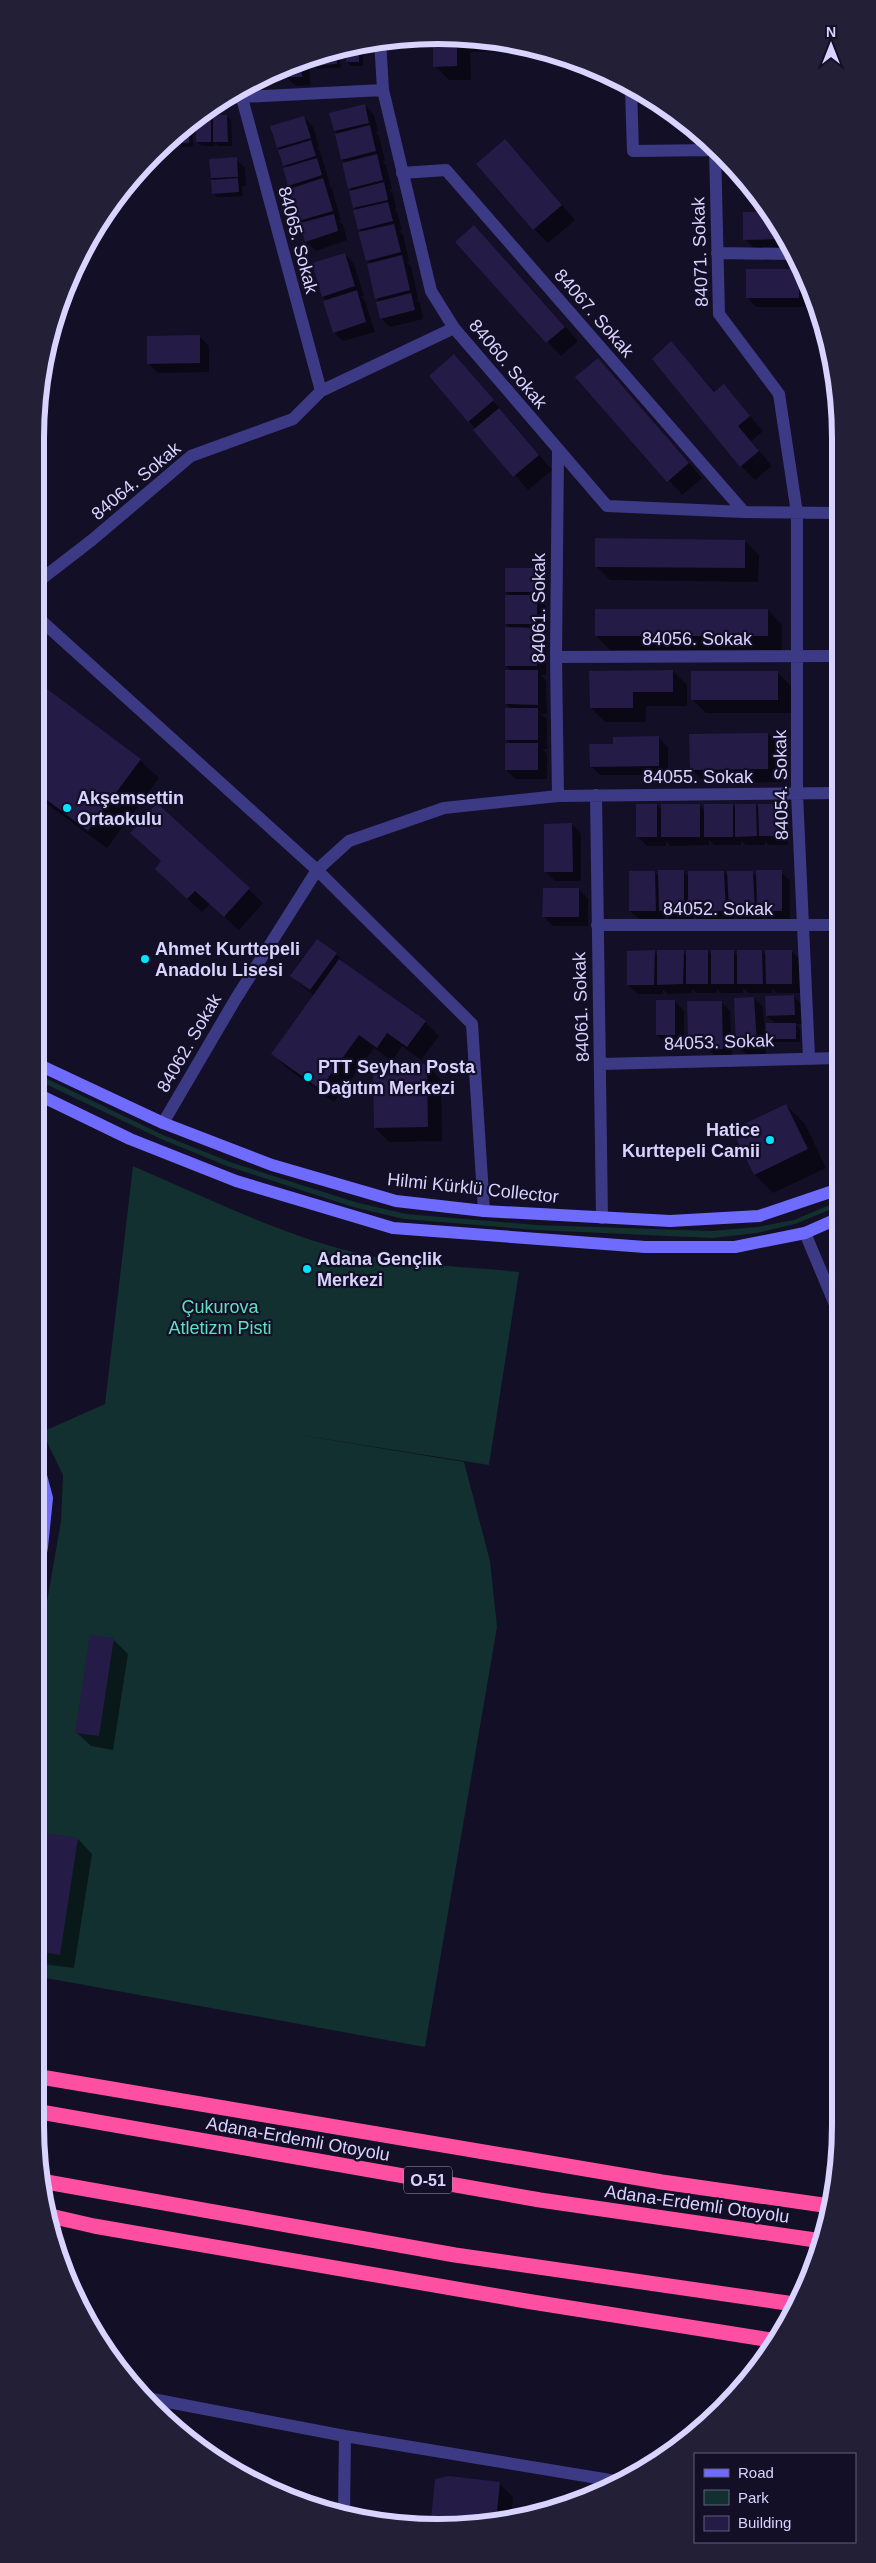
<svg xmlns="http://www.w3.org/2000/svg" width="876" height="2563" font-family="Helvetica,sans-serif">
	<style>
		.green { fill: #12302f }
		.shadow { fill: #0007 }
		.building { fill: #241b47 }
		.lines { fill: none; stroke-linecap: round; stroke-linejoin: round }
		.street { stroke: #3d3a85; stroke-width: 12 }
		.secondary { stroke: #6f6bff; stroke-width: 12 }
		.highway { stroke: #ff4fa3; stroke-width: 15 }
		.poi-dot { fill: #00e5ff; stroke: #130f26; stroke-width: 2 }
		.labels { text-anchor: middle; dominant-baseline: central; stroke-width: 4.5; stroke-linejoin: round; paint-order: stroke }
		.shield { fill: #130f26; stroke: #9e99be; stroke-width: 1 }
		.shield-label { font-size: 16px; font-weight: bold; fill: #d9d4ff }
		.street-label { font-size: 18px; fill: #d9d4ff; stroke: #130f26 }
		.poi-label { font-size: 18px; font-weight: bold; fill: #d9d4ff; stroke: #130f26; text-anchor: start }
		.park-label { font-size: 18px; fill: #5fe0c0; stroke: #130f26 }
		.rim { fill: none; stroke: #d9d4ff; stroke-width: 6 }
	</style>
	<rect width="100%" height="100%" fill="#130f26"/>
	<!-- green -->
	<path class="green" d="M35 1073 163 1135 230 1162 355 1202 406 1214 537 1225 711 1231 757 1227 794 1220 839 1201V1206L795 1224 757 1233 713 1238 536 1230 404 1219 353 1207 227 1166 161 1139 35 1079Z
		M133 1166C212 1200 290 1240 375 1257 422 1266 472 1267 519 1272L489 1465 288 1433 464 1462 490 1561 497 1627 425 2047 35 1976V1671L61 1521 63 1475 42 1432 105 1404Z"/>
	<!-- shadow -->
	<path class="shadow" d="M464 36 542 49 546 50 470 52 471 80H449L435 66 434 40 431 37Z
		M363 44V66H351L347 62V48Z
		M339 49 341 68 317 69 313 65 323 58 322 53Z
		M309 56 310 85 296 86 286 77V72H273Z
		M364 105 374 115 378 132H375L379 136 385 161H382L386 165 392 189 389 190 393 193 396 209H394L397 212 402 230 399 231 403 235 409 261 406 262 411 266 418 299 416 300 420 303 423 319 390 327 381 318 371 264 367 260 362 233 359 229 357 211 354 208 352 191 349 188 346 163 342 160 338 134 335 131Z
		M672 111 685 123H681Z
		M211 116 214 120 227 116 231 120 232 146H218L215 142V146H202L197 142Z
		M304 117 313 127 319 147 317 148 320 151 330 185H328L332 189 341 221H339L343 225 347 240 316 251 306 242 301 224H304L300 220 293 189 289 186 287 168 278 147Z
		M192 121 193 146 182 147 177 142V131Z
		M519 155 575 220 548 243 534 229Z
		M236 159 245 168 246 186H242L243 196 217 197 213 193 215 181 212 178Z
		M766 213 788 248H754L745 239Z
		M488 241 578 341 561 356 457 242Z
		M345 254 354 264 364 296H361L365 301 375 332 343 341 334 332 327 301 323 296Z
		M798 270 808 280V307H756L747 297Z
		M821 322 827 347 820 340Z
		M199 336 209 346V372L158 373 148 363Z
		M671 343 715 392 723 385 763 431 751 441 772 466 755 480 741 466Z
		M454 355 552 470 528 490 430 376Z
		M598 359 702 478 682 495 577 377Z
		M745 541 759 555 758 582 610 580 596 566Z
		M537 569 546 579V601H542L546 606V633H541L546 638V675H541L546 681 547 714H541L547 719V749H542L547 754V779H516L506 770 511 744 506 739 512 709 506 704 512 672 506 666 511 629 506 623 510 596 506 592Z
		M768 610 782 625V650H610L596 636Z
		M831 669H838V705L831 698Z
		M673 671 687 685V706H646V722H605L591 708Z
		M777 672 791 686V713H706L692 699Z
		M35 682 140 760 159 778 107 848 35 795Z
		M768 734 782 749V782L705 783 691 769Z
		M658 737 668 747V775H600L591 766 614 745Z
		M835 801H838V825L835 822Z
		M157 805 263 903 239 930 210 904 202 912 170 883 162 862 131 833Z
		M657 805 662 810 699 805 705 811 732 805 737 809 756 805 760 809 778 805 788 814V845H769L765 841V845H746L741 841V845H714L709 840V845L671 846 666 841V846H647L637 836Z
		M572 824 581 834V881H555L545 871Z
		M655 872 659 877 684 872 689 877 724 872 729 877 752 872 757 877 781 872 790 881V920H768L763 915V920H740L734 915V920H698L693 915V920H670L665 915V920H640L630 911Z
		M579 889 588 899V926H553L543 916Z
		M708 951 712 956 733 951 738 956 762 951 767 956 791 951 801 960V993H776L772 988V993H748L743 988V993H721L717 989V993H696L692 989V993L668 994 663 989V994H638L628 985 654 952 659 956 683 952 687 956Z
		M839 951V990L833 985Z
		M336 954 350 968 425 1022 439 1036 421 1060 402 1046 392 1061 374 1048 334 1102 287 1068 273 1054 314 996 292 976Z
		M794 996 803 1006 804 1024H795L800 1029V1042H771L765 1036 766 1054 747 1055 737 1045 754 998 763 1007 765 1035H767L776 1024 767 1016Z
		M675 1001 684 1011V1044H667L657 1035Z
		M721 1002 730 1011 732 1058H718L708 1049V1045H699L689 1036Z
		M427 1065 441 1080 442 1141 389 1142 375 1128Z
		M786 1105 805 1124 826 1168 773 1193 755 1175Z
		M114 1640 128 1654 113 1750 91 1746 76 1732Z
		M46 1834 78 1839 92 1854 74 1968 42 1964 35 1957V1903Z
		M499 2483 513 2497 511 2519 465 2527 440 2526 432 2518Z"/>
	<!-- building -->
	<path class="building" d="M464 36 473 38 457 39V66L433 67V37Z
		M359 45V62H346L345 48Z
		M336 50 337 64 311 66V58L321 57V53Z
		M301 60 302 77H285V67Z
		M365 104 369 123 334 131 329 113Z
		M200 115H211V142H196V118Z
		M213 115H227L228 142H213Z
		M304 116 311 138 277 148 270 126Z
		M189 123V143H176V132Z
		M370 125 376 151 341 160 335 134Z
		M505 139 562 205 533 230 476 164Z
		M311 140 316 156 283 166 278 150Z
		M377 154 383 180 348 189 342 163Z
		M237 157 238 177 211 178 209 159Z
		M317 158 322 175 288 186 283 168Z
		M238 178 239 192 212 194 211 180Z
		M323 178 333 211 299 221 289 189Z
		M384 182 388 200 353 208 349 191Z
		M388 202 393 221 358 230 353 210Z
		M743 212H766L782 239 743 240Z
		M334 214 338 231 305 242 300 223Z
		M394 224 401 252 366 261 358 232Z
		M474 225 565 327 546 343 455 242Z
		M345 253 355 286 322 297 312 263Z
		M402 255 410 290 375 299 367 264Z
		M746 269H799V298H746Z
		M357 290 366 322 333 333 323 301Z
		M411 293 415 310 380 319 376 302Z
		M819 320H820L825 340H819Z
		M200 335V363L147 364V336Z
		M671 341 714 392 724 384 750 416 738 426 759 451 740 467 652 359Z
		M454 354 494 400 468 422 429 376Z
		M598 358 689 463 667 482 575 377Z
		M499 408 539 455 513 477 473 430Z
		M832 533H838V566H833Z
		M595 538 745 540V568L595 567Z
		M505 568H537V592H505Z
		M505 595H537V624H505Z
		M835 605H838V637H835Z
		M595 609H768V636H595Z
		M505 627 537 628V666H505Z
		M829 668H838V699H830Z
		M505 670H538V705L505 704Z
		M673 670V692H633V708H590L589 671Z
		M691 671H778V700H691Z
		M35 680 141 759 88 831 35 791Z
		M505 708H538V740H505Z
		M768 733V769L690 770 689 734Z
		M659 736V766L590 767 589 744H613V737Z
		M505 743H538V770H505Z
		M833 799H838V822H833Z
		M157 803 250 888 224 917 195 891 187 899 155 869 161 861 130 833Z
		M636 804H657V837H636Z
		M661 804H700V837H661Z
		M704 804H733V837H704Z
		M735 804H756L757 836 735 837Z
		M758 804H779V836H759Z
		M572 823 573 872H544V824Z
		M658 870H684V911H659Z
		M756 870H782V911H757Z
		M629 871H655L656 911H629Z
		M688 871H724L726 911H688Z
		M727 871H753L755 911H729Z
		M543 888H579V917H542Z
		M317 939 337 953 310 990 290 976Z
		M655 950 654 985H627V951Z
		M657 950H684L683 984 657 985Z
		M686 950H708V984H686Z
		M711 950H734V984H711Z
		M737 950H762L763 984H737Z
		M765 950H792V984H766Z
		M831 950H839V985H832Z
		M339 959 426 1021 407 1047 387 1033 377 1048 359 1035 320 1089 271 1054Z
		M794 995 795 1015 766 1016 765 996Z
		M754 997 757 1045 736 1046 734 998Z
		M837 999H839V1022H837Z
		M656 1000H675V1035H656Z
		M687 1001H722L723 1049H707V1036H688Z
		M766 1023H796V1039H766Z
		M427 1064 428 1127 374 1128 373 1065Z
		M786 1104 808 1149 754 1175 732 1130Z
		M90 1635 114 1638 99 1736 75 1733Z
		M45 1833 78 1838 60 1955 35 1951V1895Z
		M449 2476 500 2482 496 2522 481 2524 431 2519 435 2479Z"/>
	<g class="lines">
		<!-- street -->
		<path class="street" d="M380 40 383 90 431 291 454 328 607 506 744 512 838 513
			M631 89 633 151 715 150
			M223 98 383 90
			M242 98 321 391
			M715 149 719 314 779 394 797 513V794L809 1057
			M402 173 446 170 744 512
			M717 253 792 254
			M558 451 556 657 558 796
			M35 584 92 540 191 456 293 419 321 391 454 328
			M35 615 317 870 472 1024 484 1211
			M556 657 838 656
			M596 795 602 1218
			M597 925H839
			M600 1064 839 1058
			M163 1123 235 1000 317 870 349 841 444 808 558 796 838 793
			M805 1233 839 1314
			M142 2397 345 2436 616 2481
			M344 2512 345 2436"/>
		<!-- secondary -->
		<path class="secondary" d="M35 1063 163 1123 272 1165 396 1201 484 1211 670 1221 759 1216 839 1189
			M35 1093 130 1139 236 1181 393 1228 645 1247H735L805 1233 839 1218
			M35 1453 47 1498 42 1547 35 1586"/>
		<!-- highway -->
		<path class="highway" d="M35 2076 662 2182 830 2206
			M35 2111 540 2200 822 2241
			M41 2181 455 2255 794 2304
			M46 2215 94 2226 526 2301 777 2341"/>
	</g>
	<!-- markers -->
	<g class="poi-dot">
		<circle cx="67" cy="808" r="5"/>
		<circle cx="145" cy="959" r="5"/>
		<circle cx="308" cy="1077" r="5"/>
		<circle cx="770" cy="1140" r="5"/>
		<circle cx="307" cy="1269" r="5"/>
	</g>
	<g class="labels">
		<!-- shield labels -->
		<rect class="shield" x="404" y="2166.5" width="48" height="27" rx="4"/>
		<g class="shield-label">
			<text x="428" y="2180">O-51</text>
		</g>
		<!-- street labels -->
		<g class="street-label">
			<text transform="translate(298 240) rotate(75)">84065. Sokak</text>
			<text transform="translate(700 252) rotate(-92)">84071. Sokak</text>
			<text transform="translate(594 313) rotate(49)">84067. Sokak</text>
			<text transform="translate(508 364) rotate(50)">84060. Sokak</text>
			<text transform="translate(136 481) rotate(-40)">84064. Sokak</text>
			<text transform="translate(539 608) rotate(-90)">84061. Sokak</text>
			<text x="697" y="639">84056. Sokak</text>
			<text x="698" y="777">84055. Sokak</text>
			<text transform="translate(781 785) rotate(-91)">84054. Sokak</text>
			<text x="718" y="909">84052. Sokak</text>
			<text transform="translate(581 1007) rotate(-92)">84061. Sokak</text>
			<text transform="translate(719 1042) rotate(-2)">84053. Sokak</text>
			<text transform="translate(189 1043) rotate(-60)">84062. Sokak</text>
			<text transform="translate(473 1188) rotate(6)">Hilmi Kürklü Collector</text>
			<text transform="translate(298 2139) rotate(10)">Adana-Erdemli Otoyolu</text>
			<text transform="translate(697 2204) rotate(8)">Adana-Erdemli Otoyolu</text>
		</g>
		<!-- poi labels -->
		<g class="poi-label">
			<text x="77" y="798">Akşemsettin<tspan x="77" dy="21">Ortaokulu</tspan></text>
			<text x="155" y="949">Ahmet Kurttepeli<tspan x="155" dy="21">Anadolu Lisesi</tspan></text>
			<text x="318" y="1067">PTT Seyhan Posta<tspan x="318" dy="21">Dağıtım Merkezi</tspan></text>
			<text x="760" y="1130" text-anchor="end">Hatice<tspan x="760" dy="21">Kurttepeli Camii</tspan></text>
			<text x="317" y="1259">Adana Gençlik<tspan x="317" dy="21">Merkezi</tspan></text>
		</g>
		<!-- park labels -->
		<g class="park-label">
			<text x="220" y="1307">Çukurova<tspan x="220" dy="21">Atletizm Pisti</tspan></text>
		</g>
	</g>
	<!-- crop -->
	<path d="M0 0H876V2563H0ZM438 44H438A394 394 0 0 1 832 438V2125A394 394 0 0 1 438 2519H438A394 394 0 0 1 44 2125V438A394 394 0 0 1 438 44Z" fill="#231f37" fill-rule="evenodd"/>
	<path class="rim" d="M438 44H438A394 394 0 0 1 832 438V2125A394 394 0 0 1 438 2519H438A394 394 0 0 1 44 2125V438A394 394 0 0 1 438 44Z"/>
	<!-- legend -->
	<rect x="694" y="2453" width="162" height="90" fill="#130f26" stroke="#625e7d"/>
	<rect x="704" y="2469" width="25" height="8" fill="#6f6bff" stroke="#625e7d"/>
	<text x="738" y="2478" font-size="15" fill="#d9d4ff">Road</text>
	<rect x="704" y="2490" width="25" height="15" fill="#12302f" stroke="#625e7d"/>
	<text x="738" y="2503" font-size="15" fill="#d9d4ff">Park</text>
	<rect x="704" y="2516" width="25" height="15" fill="#241b47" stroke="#625e7d"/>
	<text x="738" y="2528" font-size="15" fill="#d9d4ff">Building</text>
	<!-- north arrow -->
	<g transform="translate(831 45)" stroke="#130f26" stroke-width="4" paint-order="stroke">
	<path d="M0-4L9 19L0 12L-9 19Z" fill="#d9d4ff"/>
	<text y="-8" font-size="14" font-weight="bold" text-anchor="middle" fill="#d9d4ff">N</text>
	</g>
</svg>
